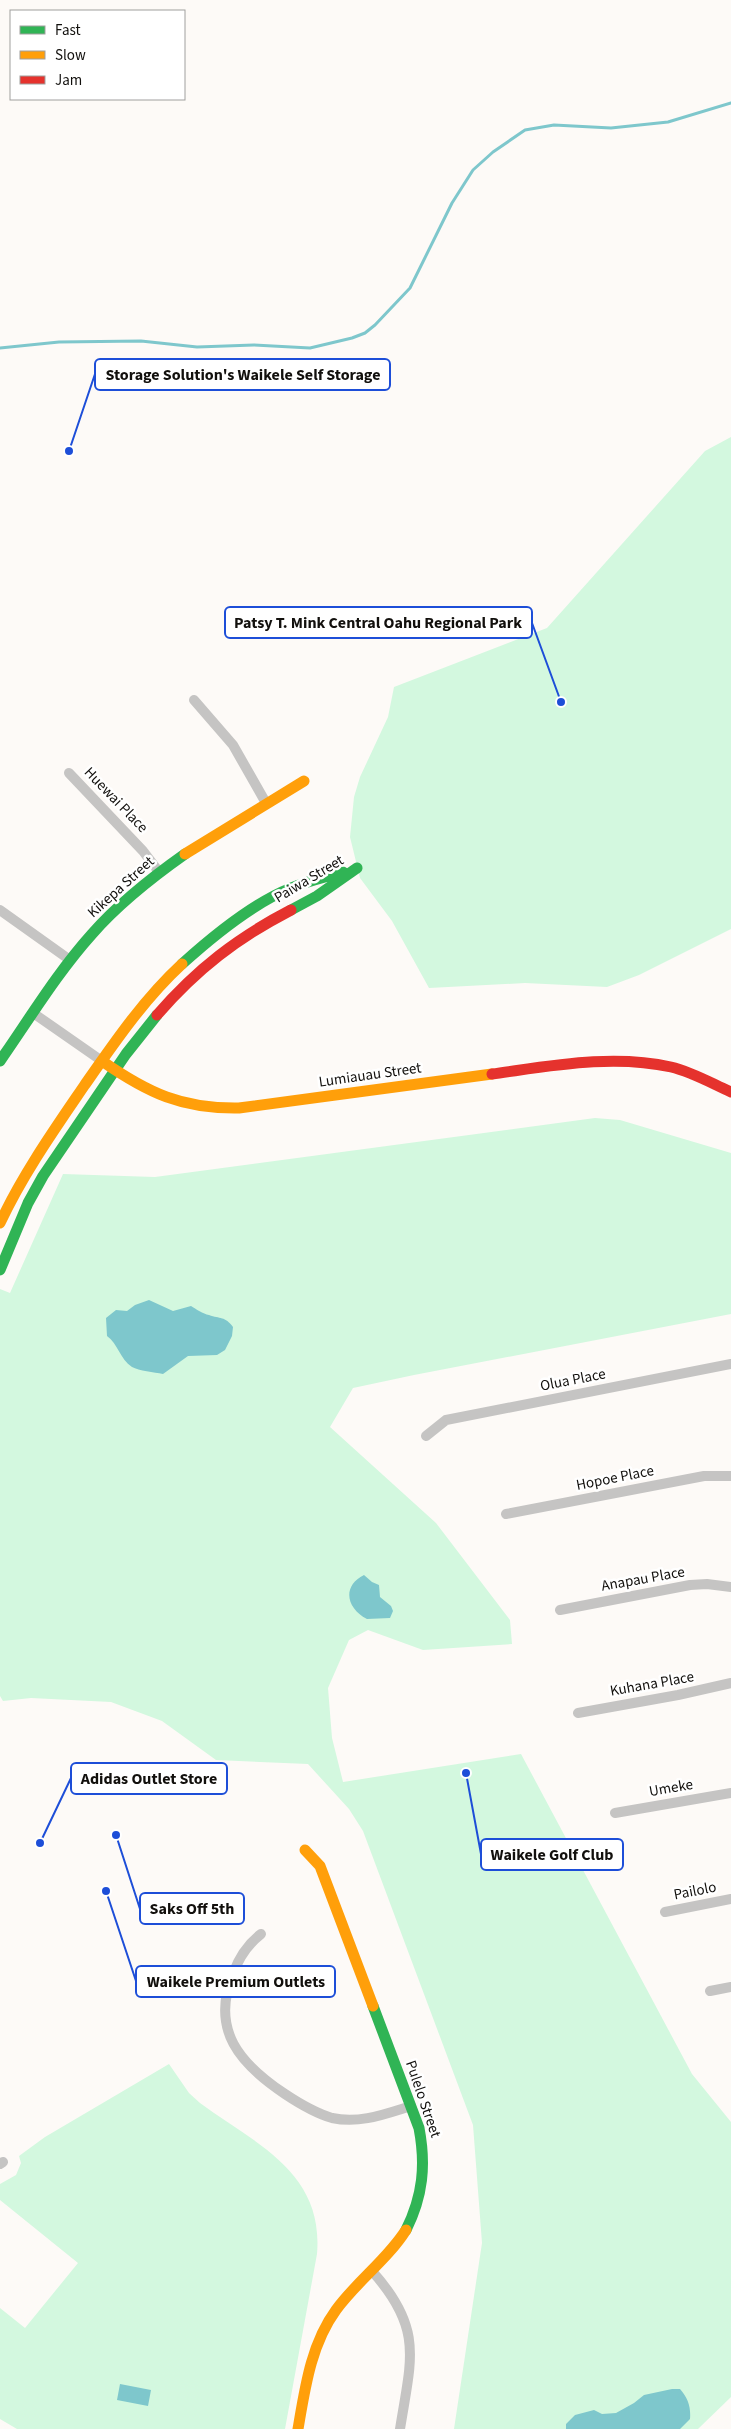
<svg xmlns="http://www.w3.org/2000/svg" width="731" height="2429" font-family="'Source Sans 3',sans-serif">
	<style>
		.green { fill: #d3f8df }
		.water { fill: #7ec7cc }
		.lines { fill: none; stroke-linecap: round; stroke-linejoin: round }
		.stream { stroke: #7ec7cc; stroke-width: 3 }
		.street { stroke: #c5c4c3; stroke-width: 10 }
		.fast { stroke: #30b455; stroke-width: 11 }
		.slow { stroke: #ff9f0a; stroke-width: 11 }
		.jam { stroke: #e5322d; stroke-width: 11 }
		.labels { text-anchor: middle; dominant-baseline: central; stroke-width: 5; stroke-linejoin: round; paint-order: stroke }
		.street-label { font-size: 15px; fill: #12100d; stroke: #fff }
		.leader { fill: none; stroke: #1d4ed8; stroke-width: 2 }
		.callout-dot { fill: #1d4ed8; stroke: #fff; stroke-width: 2 }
		.callout { fill: #fff; stroke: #1d4ed8; stroke-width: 2 }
		.callout-label { font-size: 16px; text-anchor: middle; font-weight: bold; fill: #12100d }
	</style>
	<rect width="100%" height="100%" fill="#fdfaf7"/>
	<!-- green -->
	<path class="green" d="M731 437V929L639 975 607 987 525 983 429 988 392 921 360 878 350 837 354 797 360 777 388 717 394 687 547 628 705 451Z
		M595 1118 620 1120 731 1153V1314L414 1375 353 1388 330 1427 436 1523 510 1620 512 1644 423 1650 368 1630 349 1640 328 1688 332 1738 343 1782 521 1754 692 2074 731 2122V2397L698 2429H454L482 2243 473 2125 363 1831 349 1809 308 1764 216 1760 162 1721 111 1702 31 1698 3 1701 0 1696V1289L10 1293 63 1174 155 1177Z
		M169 2064 189 2093 200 2103C256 2144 324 2172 317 2254L285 2429H17L0 2419V2308L25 2328 78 2263 0 2200V2184L16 2175 21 2163 19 2156 45 2137Z"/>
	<!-- water -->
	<path class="water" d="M149 1300 173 1311 191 1306C196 1309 203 1314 209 1315 220 1319 225 1316 233 1327L232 1336 225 1350 217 1355 188 1356 163 1374C154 1372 139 1371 132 1367 120 1359 118 1344 107 1336L106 1318 116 1310 127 1311 135 1305Z
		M364 1575 372 1582 379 1585 380 1597 391 1606 393 1611 390 1618 367 1619C346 1608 342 1586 364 1575Z
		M120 2384 151 2390 148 2406 117 2400Z
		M672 2389H680C688 2398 691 2407 690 2419L680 2429H566V2424L575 2415 594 2410 602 2414 616 2413 634 2403 644 2395Z"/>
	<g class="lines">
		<!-- stream -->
		<path class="stream" d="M0 348 59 342 141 341 197 347 254 345 310 348 352 338 365 333 375 325 410 288 452 203 473 170 493 152 525 130 554 125 611 128 668 122 731 103"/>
		<!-- street -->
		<path class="street" d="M194 700 233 745 266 803
			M69 773 143 851 159 872
			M0 910 70 960
			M33 1013 102 1061
			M426 1436 446 1420 731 1364
			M506 1514 704 1476H731
			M560 1610 690 1585 707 1584 731 1587
			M578 1713 678 1695 731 1683
			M615 1813 731 1793
			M665 1912 731 1899
			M261 1934C247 1945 239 1957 233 1974 210 2030 240 2064 285 2094 300 2104 315 2113 332 2118 360 2124 385 2114 411 2106
			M710 1991 731 1987
			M0 2164 3 2162
			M372 2271C424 2329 411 2359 400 2429"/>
		<!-- fast -->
		<path class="fast" d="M291 910 317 896 357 868
			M182 964C213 936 253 903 291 888 308 881 326 877 343 872
			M0 1061C30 1018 57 973 92 934 119 903 151 878 185 854
			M0 1270 28 1203 43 1176 126 1054 157 1015
			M373 2006 419 2128C426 2165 423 2196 406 2230"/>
		<!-- slow -->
		<path class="slow" d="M185 854 304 781
			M102 1061C148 1093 182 1109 239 1108L492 1074
			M0 1223C23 1174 54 1130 84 1086 114 1043 144 999 182 964
			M305 1850 320 1866 373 2006
			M298 2429C305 2388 311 2344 336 2310 357 2281 387 2260 406 2230"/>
		<!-- jam -->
		<path class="jam" d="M157 1015C197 969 237 938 291 910
			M492 1074C551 1066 612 1054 671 1067 692 1072 711 1083 731 1092"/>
	</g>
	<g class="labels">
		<!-- street labels -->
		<g class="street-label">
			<text transform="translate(116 800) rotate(46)">Huewai Place</text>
			<text transform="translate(309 879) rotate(-31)">Paiwa Street</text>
			<text transform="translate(121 887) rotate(-42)">Kikepa Street</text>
			<text transform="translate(370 1075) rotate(-8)">Lumiauau Street</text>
			<text transform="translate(573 1380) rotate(-11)">Olua Place</text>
			<text transform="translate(615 1478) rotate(-11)">Hopoe Place</text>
			<text transform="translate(643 1579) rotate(-10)">Anapau Place</text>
			<text transform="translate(652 1684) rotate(-10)">Kuhana Place</text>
			<text transform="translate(671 1788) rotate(-10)">Umeke</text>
			<text transform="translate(695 1891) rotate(-11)">Pailolo</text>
			<text transform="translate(423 2099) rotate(71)">Pulelo Street</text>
		</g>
	</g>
	<!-- callouts -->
	<path class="leader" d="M69 451L95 374M561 702L532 623M40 1843L71 1778M466 1773L481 1854M116 1835L140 1909M106 1891L136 1981"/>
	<g class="callout-dot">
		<circle cx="69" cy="451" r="5"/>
		<circle cx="561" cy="702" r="5"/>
		<circle cx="40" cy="1843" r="5"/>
		<circle cx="466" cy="1773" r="5"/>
		<circle cx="116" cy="1835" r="5"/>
		<circle cx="106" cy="1891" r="5"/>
	</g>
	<g class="callout">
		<rect x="95" y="359" width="295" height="31" rx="5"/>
		<rect x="225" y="607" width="307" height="31" rx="5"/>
		<rect x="71" y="1763" width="156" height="31" rx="5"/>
		<rect x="481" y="1839" width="142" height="31" rx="5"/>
		<rect x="140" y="1893" width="104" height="31" rx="5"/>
		<rect x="136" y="1966" width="199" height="31" rx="5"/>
	</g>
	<g class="callout-label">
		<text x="243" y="380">Storage Solution's Waikele Self Storage</text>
		<text x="378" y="628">Patsy T. Mink Central Oahu Regional Park</text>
		<text x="149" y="1784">Adidas Outlet Store</text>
		<text x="552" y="1860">Waikele Golf Club</text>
		<text x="192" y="1914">Saks Off 5th</text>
		<text x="236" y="1987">Waikele Premium Outlets</text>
	</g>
	<!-- legend -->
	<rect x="10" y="10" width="175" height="90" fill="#ffffff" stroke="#a09f9e"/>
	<rect x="20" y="26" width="25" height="8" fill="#30b455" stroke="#a09f9e"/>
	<text x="55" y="35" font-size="15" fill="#12100d">Fast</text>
	<rect x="20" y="51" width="25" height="8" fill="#ff9f0a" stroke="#a09f9e"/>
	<text x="55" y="60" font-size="15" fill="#12100d">Slow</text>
	<rect x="20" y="76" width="25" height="8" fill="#e5322d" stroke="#a09f9e"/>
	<text x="55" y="85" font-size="15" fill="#12100d">Jam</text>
</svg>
